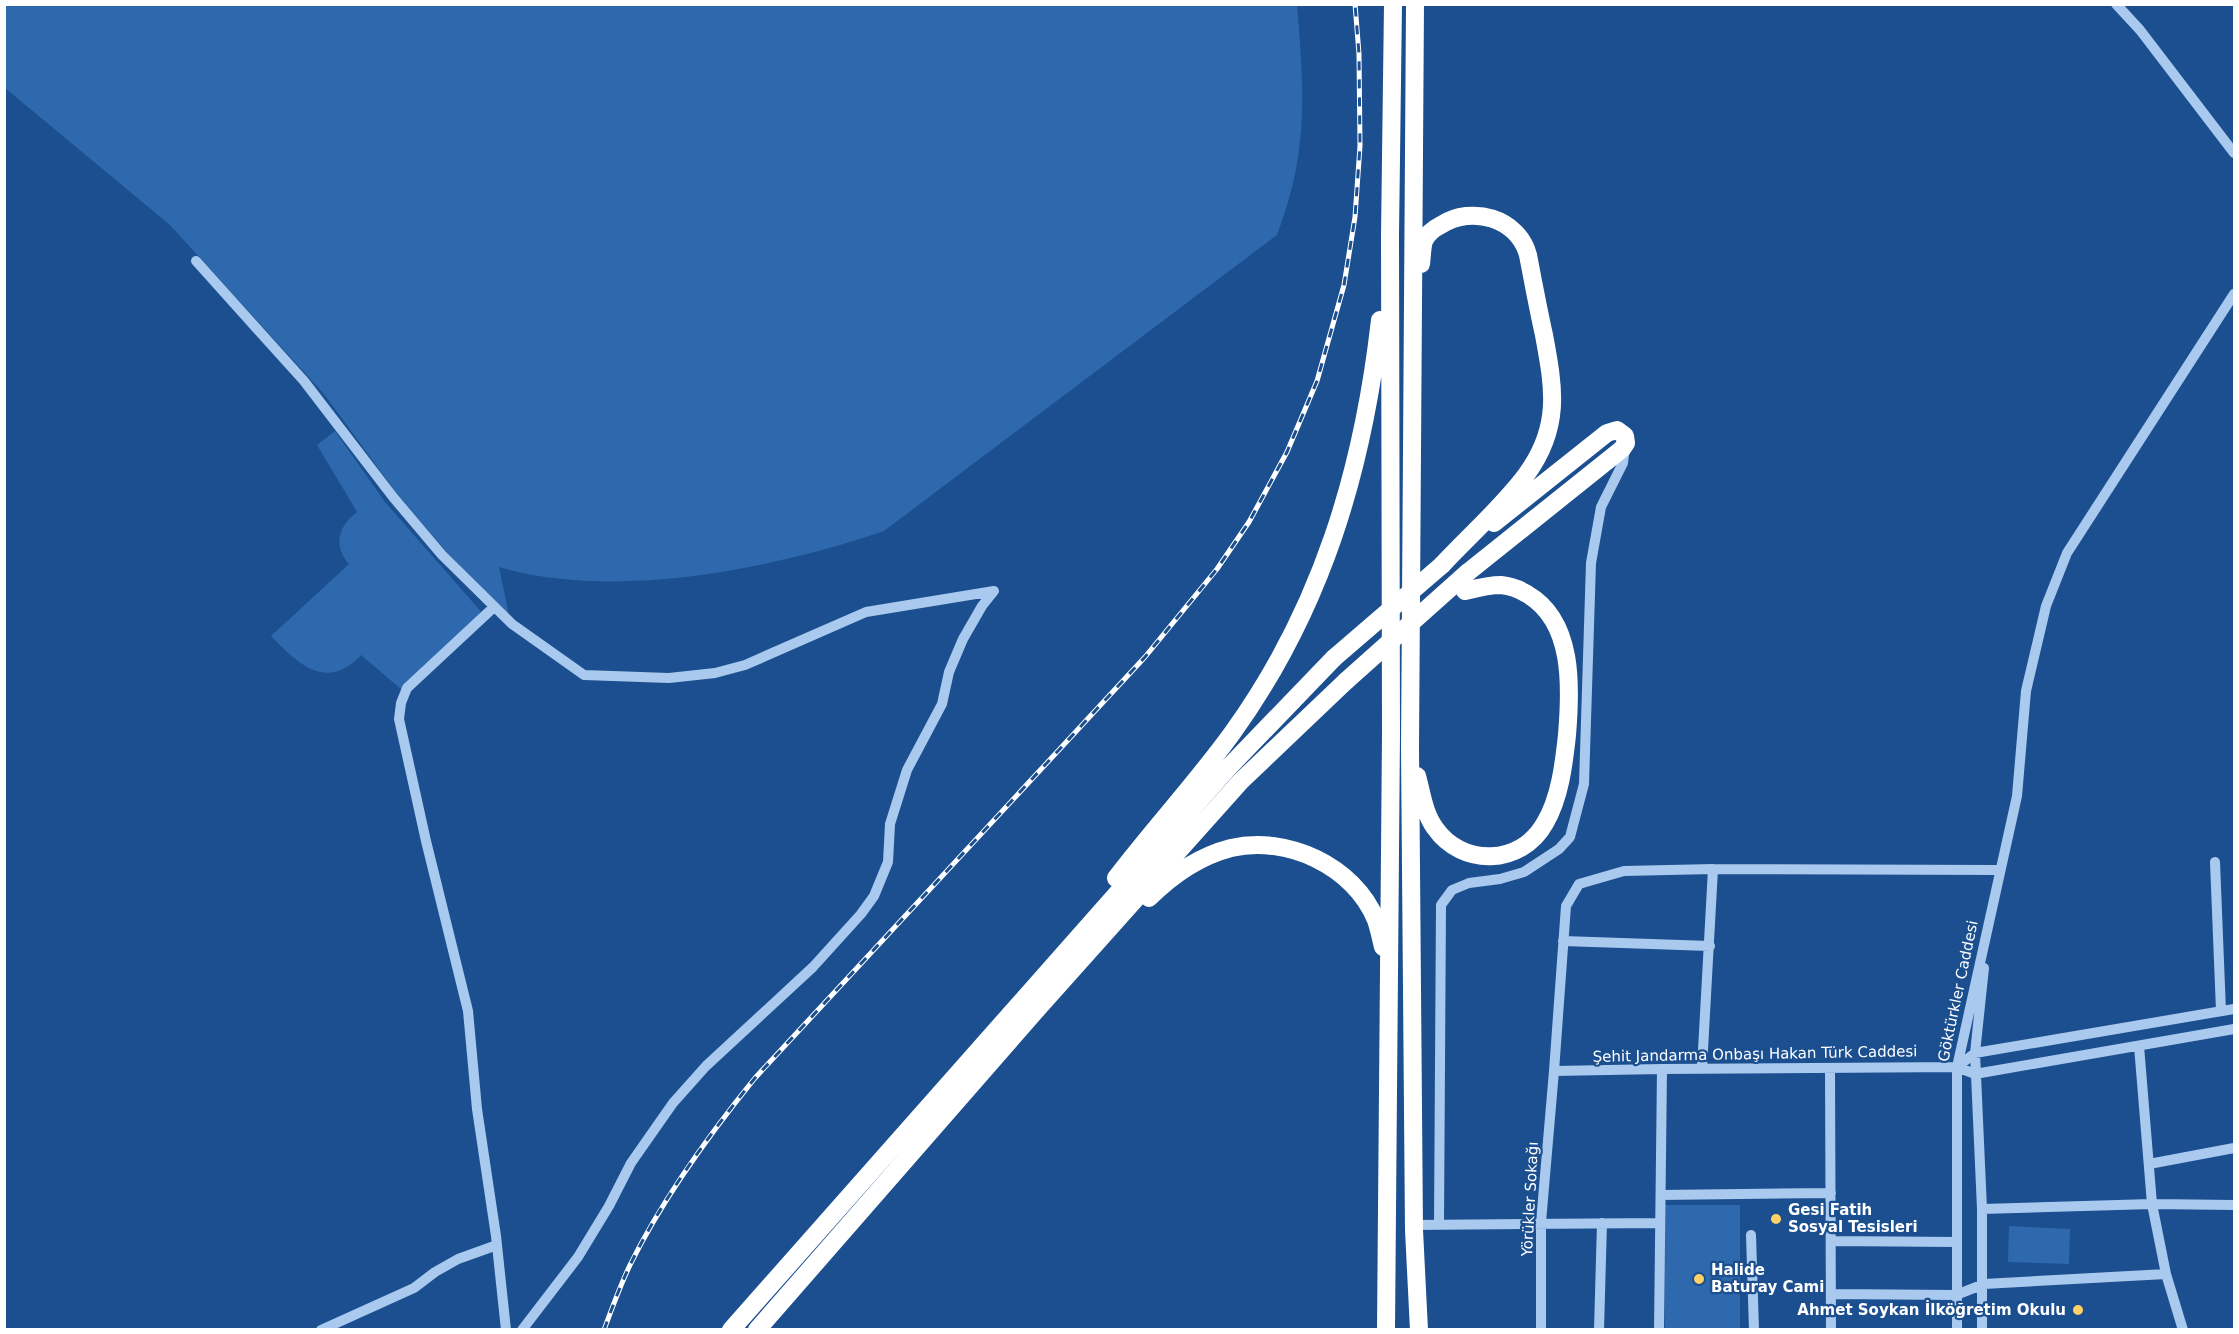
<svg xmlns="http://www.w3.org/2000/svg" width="2239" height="1334" font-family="'DejaVu Sans',sans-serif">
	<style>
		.green { fill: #2e69ad }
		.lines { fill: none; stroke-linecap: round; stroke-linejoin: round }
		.minor { stroke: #a9c9ee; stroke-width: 10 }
		.highway { stroke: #fff; stroke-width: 18 }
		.rail-casing { stroke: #fff; stroke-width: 5 }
		.rail { stroke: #1b4f8f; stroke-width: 3; stroke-dasharray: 9; stroke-linecap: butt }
		.highway-bridge { stroke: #fff; stroke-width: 18 }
		.poi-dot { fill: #ffd166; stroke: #1b4f8f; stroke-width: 2 }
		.labels { text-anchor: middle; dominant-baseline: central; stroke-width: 4.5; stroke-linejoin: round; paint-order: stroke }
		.street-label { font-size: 15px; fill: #fff; stroke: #1b4f8f }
		.poi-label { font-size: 15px; font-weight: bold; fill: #fff; stroke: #1b4f8f; text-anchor: start }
	</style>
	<rect width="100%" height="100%" fill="#1b4f8f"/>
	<!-- green -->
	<path class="green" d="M1297 4C1304 92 1309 151 1277 235L884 531C772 569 615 601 499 567L509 616 450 556 395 491 324 394 170 225 5 88V5Z
		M335 431 385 502 484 615 402 690 361 655C327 692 298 664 271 636L349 564C333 546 338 526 357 512L317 445Z
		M1664 1205H1740V1329H1665Z
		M2009 1226 2070 1229 2069 1264 2008 1262Z"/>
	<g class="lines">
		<!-- minor -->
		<path class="minor" d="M2116 4 2140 30 2234 153
			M196 261 304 381 393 497 442 555 512 624 584 675 669 678 715 673 745 665 866 612 994 591
			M494 607 407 688 401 703 399 719 426 841 468 1011 477 1109 496 1236 506 1330
			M2215 862 2221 1011
			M1563 941 1710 946
			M2139 1046 2152 1204 2166 1274 2183 1330
			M1957 1067 1975 1053 2234 1009
			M1702 1068 1713 869
			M1830 1068 1831 1330
			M1554 1071 1662 1069 1957 1067 1975 1074 2234 1029
			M2149 1164 2234 1148
			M1661 1195 1831 1193
			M1982 1209 2152 1204 2234 1205
			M1439 1224 1441 905 1452 890 1469 883 1500 879 1524 872 1559 849 1570 837 1584 784 1591 563 1601 507 1623 463 1625 447
			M1414 1225 1660 1223
			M1751 1235 1754 1330
			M1831 1241 1956 1242
			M1831 1294 1956 1295 1984 1284 2166 1274
			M321 1330 414 1288 435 1272 458 1259 497 1245
			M522 1330 578 1257 609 1206 631 1163 673 1103 706 1066 813 967 861 914 874 896 888 862 890 824 907 770 942 704 949 672 963 639 982 606 994 591
			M1541 1330V1222L1554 1071 1566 906 1579 884 1624 871 1713 869 1999 870
			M1599 1330 1602 1223
			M1659 1330 1662 1069
			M1957 1330V1067L2017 796 2026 691 2046 606 2067 553 2234 294
			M1982 1330V1209L1975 1053 1984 968"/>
		<!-- highway -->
		<path class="highway" d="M1415 4 1410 748 1414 1230 1419 1330
			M1421 264C1422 257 1422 247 1424 241 1427 234 1435 228 1441 225 1472 205 1518 218 1528 255 1533 281 1538 308 1544 335 1554 389 1561 427 1526 475 1502 507 1470 535 1442 565
			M1467 573 1622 449 1626 443 1625 436 1617 430 1607 433 1494 523
			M1417 776C1422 794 1424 813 1435 828 1462 867 1521 866 1545 823 1560 798 1564 763 1567 735 1571 687 1574 621 1527 594 1519 589 1510 586 1501 585 1488 585 1477 588 1465 591
			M1116 878C1154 828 1197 782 1233 732 1322 608 1363 470 1380 320
			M1149 898C1171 876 1200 856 1231 848 1287 835 1354 866 1376 920 1379 929 1381 939 1383 947
			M731 1330 1228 768 1334 658
			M757 1330 1039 1007 1241 781 1346 681
			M1386 1330 1391 733 1390 235 1393 4"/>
		<defs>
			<path id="rail" d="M604 1330C612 1308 620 1286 630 1265 663 1198 708 1136 755 1078L1145 657 1217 569 1249 522 1287 452 1317 381 1344 285 1355 217 1360 146 1359 54 1355 4"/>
		</defs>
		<!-- rail casing -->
		<use href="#rail" class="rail-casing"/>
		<!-- rail -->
		<use href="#rail" class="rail"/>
		<!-- highway-bridge -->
		<path class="highway-bridge" d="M1334 658 1442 565
			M1346 681 1467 573"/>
	</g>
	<!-- markers -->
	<g class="poi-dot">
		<circle cx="1776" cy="1219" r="6"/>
		<circle cx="1699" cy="1279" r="6"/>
		<circle cx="2078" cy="1310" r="6"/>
	</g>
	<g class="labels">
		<!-- street labels -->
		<g class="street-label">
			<text transform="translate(1958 991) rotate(-78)">Göktürkler Caddesi</text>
			<text transform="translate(1755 1054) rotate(-1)">Şehit Jandarma Onbaşı Hakan Türk Caddesi</text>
			<text transform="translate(1530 1199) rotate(-87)">Yörükler Sokağı</text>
		</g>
		<!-- poi labels -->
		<g class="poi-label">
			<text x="1788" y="1210">Gesi Fatih<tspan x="1788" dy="17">Sosyal Tesisleri</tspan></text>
			<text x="1711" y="1270">Halide<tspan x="1711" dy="17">Baturay Cami</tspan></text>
			<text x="2066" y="1310" text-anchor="end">Ahmet Soykan İlköğretim Okulu</text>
		</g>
	</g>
	<!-- border -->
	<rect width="2239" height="1334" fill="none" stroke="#ffffff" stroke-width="12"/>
</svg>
